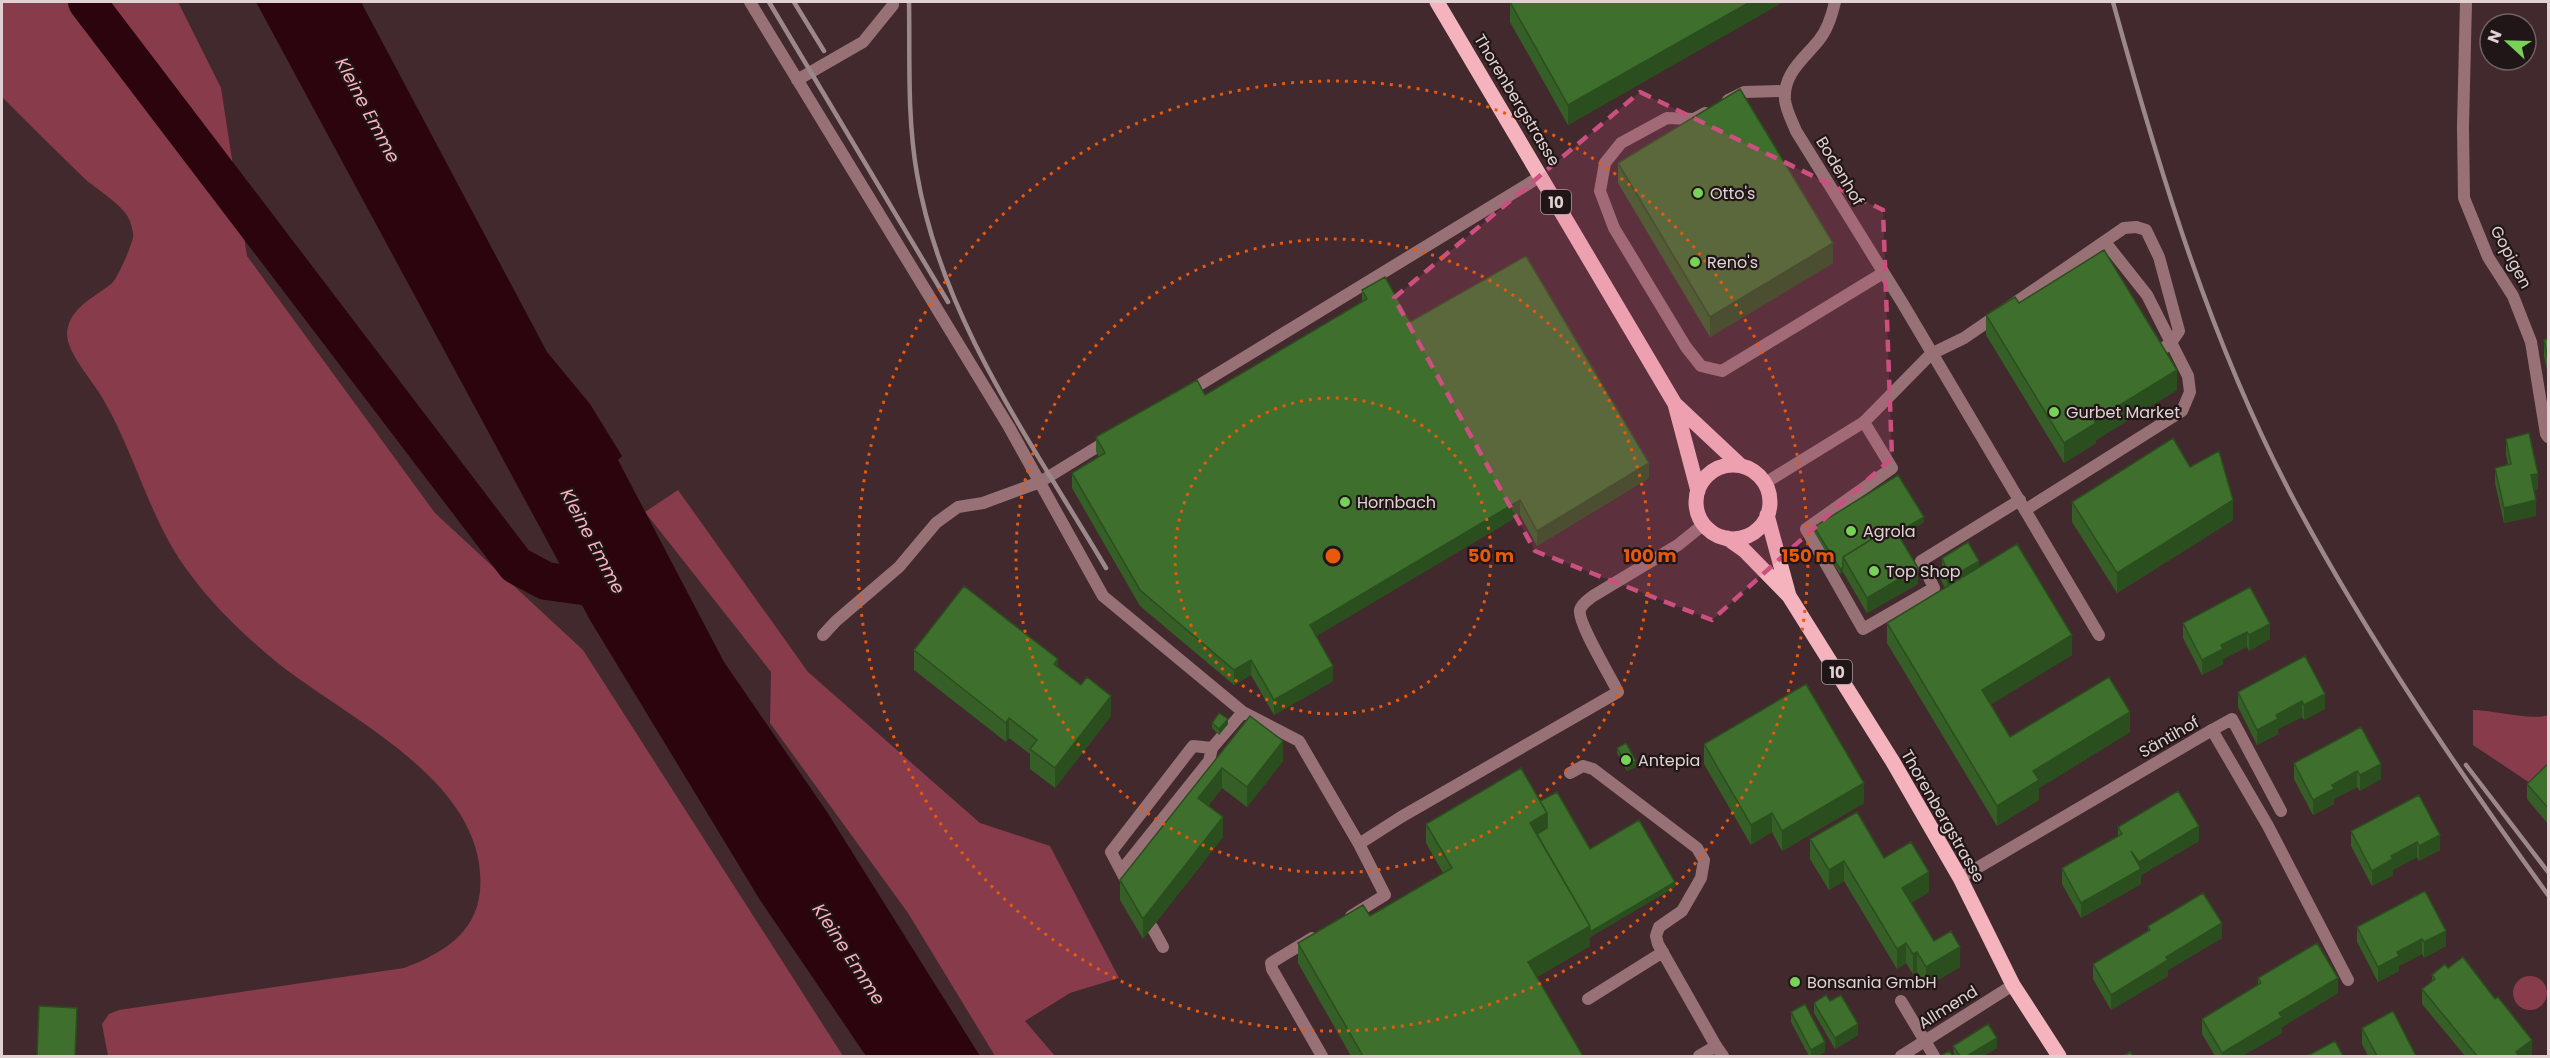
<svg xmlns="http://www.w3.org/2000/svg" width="2550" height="1058" font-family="Poppins,sans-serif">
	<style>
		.green { fill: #883b4b }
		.water { fill: #2c040e }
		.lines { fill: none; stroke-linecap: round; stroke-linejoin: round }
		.river { stroke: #2c040e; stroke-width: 38 }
		.service { stroke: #987176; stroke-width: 12 }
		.minor { stroke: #987176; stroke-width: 12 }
		.primary { stroke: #f5b4bd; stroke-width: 15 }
		.rail { stroke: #9c888b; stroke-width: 4.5 }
		.service-bridge { stroke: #987176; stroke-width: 12 }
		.wall { fill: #355f26 }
		.shaded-wall { fill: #2b4e1f }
		.building { fill: #3e6f2c; stroke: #2b4e1f; stroke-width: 1.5 }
		.marked { fill: #cb507f; fill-opacity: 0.2; stroke: #cb507f; stroke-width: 4.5; stroke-dasharray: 12 8; stroke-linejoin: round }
		.ring { fill: none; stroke: #e8590c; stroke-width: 3; stroke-dasharray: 3 6 }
		.poi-dot { fill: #78d158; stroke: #211617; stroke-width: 2 }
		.labels { text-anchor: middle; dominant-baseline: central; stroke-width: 4.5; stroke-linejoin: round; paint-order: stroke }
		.shield { fill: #211617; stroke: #a7999a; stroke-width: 1.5 }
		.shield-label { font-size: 15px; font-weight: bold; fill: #e1d1d2 }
		.street-label { font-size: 16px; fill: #e1d1d2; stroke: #211617 }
		.poi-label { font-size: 16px; fill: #e1d1d2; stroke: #211617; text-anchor: start }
		.water-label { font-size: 18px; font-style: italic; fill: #fbb2bd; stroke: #211617 }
		.centre { fill: #e8590c; stroke: #211617; stroke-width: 3 }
		.ring-label { font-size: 18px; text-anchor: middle; font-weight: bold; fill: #e8590c; stroke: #211617; stroke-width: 4.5; stroke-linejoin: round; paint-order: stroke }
	</style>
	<rect width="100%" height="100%" fill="#42292d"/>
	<!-- green -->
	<path class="green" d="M2 2H178L221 88 247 256 435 513 583 650 843 1056H108L102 1024 109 1014 119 1010 404 968C441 954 476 934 480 891 489 783 351 721 279 664 246 637 215 608 190 574 150 522 136 455 103 399 93 381 67 353 67 334 68 308 94 298 111 284 117 280 132 245 133 237 134 233 131 225 130 221 125 206 96 189 84 178 56 151 29 124 2 97Z
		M678 490 808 672 980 823 1050 846 1119 978 1070 993 1025 1021 1055 1056H995L908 913 770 723 771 672 645 512Z
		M2473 710C2492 710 2534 721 2548 715V773L2533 785 2473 745Z
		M2513 993a17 17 0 1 1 34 0a17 17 0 1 1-34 0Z"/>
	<!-- water -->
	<path class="water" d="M256 2H361L547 352 590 404 622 456 618 460 724 662 827 812 980 1056H866L760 900 590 620Z"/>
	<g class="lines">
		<!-- river -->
		<path class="river" d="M87 2 516 565 546 581 619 591"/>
		<!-- service -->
		<path class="service" d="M750 2 1009 427 1103 596 1243 712 1299 741 1359 844 1385 895 1351 916
			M797 80 863 42 893 5V2
			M1728 100 1744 92 1785 91
			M1705 113 1694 119 1667 118 1621 143 1605 163 1600 191 1614 228 1686 347 1701 366 1722 371 1883 273
			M1931 354 1964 338 2124 228 2136 227
			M1186 393 1541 176
			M1864 422 1892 468 1806 529 1863 629 1934 588 1921 561 2020 500
			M2025 510 2182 411 2190 392 2188 376 2147 295 2105 242
			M823 635 836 621 899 567 936 523 958 507 983 503 1040 482 1110 439
			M2212 730 2232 719 2281 811
			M1570 773 1583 766 1593 769 1697 848 1704 860 1701 878 1682 911 1659 927 1656 936 1658 944 1716 1046
			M1359 844 1401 817 1618 692C1611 677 1577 622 1580 610 1582 603 1588 600 1593 596L1678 545 1704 524
			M1121 871 1209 761 1212 748
			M1130 888 1111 852 1193 746 1212 748 1243 712
			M1152 927 1163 947
			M1312 938 1271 963 1272 969 1322 1056
			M1588 999 1663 952
			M1901 1001 1934 1056"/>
		<!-- minor -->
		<path class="minor" d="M1835 2C1832 15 1828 29 1819 40 1804 59 1783 73 1785 100 1786 110 1792 121 1796 131L1903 304 2099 635
			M2466 2 2463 126 2464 198 2488 257 2513 296 2531 342 2546 434 2548 437
			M1765 483 1864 422 1931 354
			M1960 878 2212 730 2268 826 2348 980
			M1699 1056 1716 1046 1723 1056
			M1901 1056 2013 985"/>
		<!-- primary -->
		<path class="primary" d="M1437 2 1675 404 1698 491
			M1675 404 1740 465
			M1696 502a37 37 0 1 1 74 0a37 37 0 1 1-74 0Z
			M1767 515 1789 596
			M1727 538 1744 550 1789 596 1893 762 1960 878 2013 985 2059 1056"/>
		<!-- rail -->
		<path class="rail" d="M769 2 948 302
			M794 2 824 51
			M909 2C910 59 907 117 917 174 942 320 1032 443 1106 568
			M2113 2C2160 173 2211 344 2295 502 2369 640 2457 769 2548 895
			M2466 765 2548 872"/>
		<!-- service-bridge -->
		<path class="service-bridge" d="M2136 227 2146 230 2159 257 2179 331 2170 344 2155 353"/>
	</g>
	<!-- wall -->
	<path class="wall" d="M1510 2H1783L1568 125 1510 22Z
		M1618 163 1833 263 1710 337 1618 183Z
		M1362 290 1649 478 1537 546 1520 515 1316 636 1333 681 1274 715 1251 675 1234 685 1140 606 1072 488V473L1099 457 1096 452V437L1205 395 1362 302Z
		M2019 303 2177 390 2096 440V443L2064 463 1986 335V315Z
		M2548 339V375L2544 356V340Z
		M2506 439 2538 489 2534 490 2536 516 2504 523 2495 483V468L2508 465 2506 454Z
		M2072 502 2233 520 2117 593 2072 522Z
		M1924 522 1900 537 1918 584 1867 613 1843 572 1840 574 1814 532V527Z
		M1942 558 1979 567 2072 655 1991 704 2010 737 2130 732 2039 788V800L1997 826 1887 643V623L1945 588 1940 578V568L1942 567Z
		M2250 587 2270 639 2249 651 2247 647 2223 659V664L2202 675 2183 638V623Z
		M914 650 1058 667 1111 716 1055 788 1030 769V754L1009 738 1006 742 914 670Z
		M2305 656 2325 709 2304 720 2302 717 2278 729V734L2257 745 2238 707V692Z
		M1250 716 1283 761 1247 807 1222 788 1208 806 1223 837 1143 939 1120 900V880Z
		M1212 723 1228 724 1219 735 1212 728Z
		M2361 727 2381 779 2360 791 2357 787 2334 799V804L2313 815 2294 779V763Z
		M1704 744 1864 803 1782 851 1772 832 1751 845 1704 764Z
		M1617 748 1636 767 1627 771 1617 753Z
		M2548 764V824L2527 799V784Z
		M2419 795 2440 850 2419 861 2417 857 2393 870V875L2372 886 2351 846V831Z
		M1540 801 1590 849 1675 887 1590 937V946L1537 977 1583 1056H1351L1298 963V943L1370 916 1443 873 1426 843V824Z
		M2118 827 2199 841 2141 875V884L2081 918 2062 884V868L2118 836Z
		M1810 839 1884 858 1929 892 1911 903 1934 941 1960 967 1926 987 1917 972 1913 974 1906 963 1897 969 1844 881 1829 890 1810 859Z
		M2425 891 2446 946 2424 958 2422 954 2399 966V971L2378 982 2357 942V927Z
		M2148 926 2222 938 2168 970V976L2111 1010 2093 979V964L2148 932Z
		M2432 975 2532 1056H2465L2422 1004V989L2432 981Z
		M2258 978 2338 993 2282 1027V1033L2242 1056H2215L2202 1034V1019L2258 985Z
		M1830 1001 1858 1035 1835 1049 1814 1013V1003Z
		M1791 1012 1825 1052 1817 1056H1809L1791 1022Z
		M2362 1028 2416 1056H2368L2362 1044Z
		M1953 1046 1997 1048 1983 1056H1954Z"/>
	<!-- shaded-wall -->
	<path class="shaded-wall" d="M1750 2H1783L1568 125V105Z
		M1833 243V263L1710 337V317Z
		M2177 370V390L2096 440V443L2064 463V443L2094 421Z
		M1649 463V478L1537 546V531Z
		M2538 474V489L2531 491V475Z
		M1520 500V515L1310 640V625Z
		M2233 500V520L2117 593V573Z
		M2536 500V516L2504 523V508Z
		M1924 517V522L1849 568 1847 564Z
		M1979 561V571L1947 591V580Z
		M1843 567V572L1840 574V569Z
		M1918 568V584L1867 613V598Z
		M2270 624V639L2249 651V635Z
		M2247 632V647L2223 659V664L2202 675V660L2221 645Z
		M2072 635V655L1982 710V690Z
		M1058 659V679L1054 664Z
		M1251 660V675L1234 685V670Z
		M1333 666V681L1274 715V700Z
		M2325 694V709L2304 720V705Z
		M1111 696V716L1055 788V768Z
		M2302 701V717L2278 729V734L2257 745V730L2276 715Z
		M2130 712V732L2039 788V800L1997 826V806L2033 771Z
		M1009 718V738L1006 742V723Z
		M1228 719V724L1219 735V729Z
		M1283 741V761L1247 807V787Z
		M1636 761V767L1627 771V766Z
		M2381 764V779L2360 791V775Z
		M1222 768V788L1198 818V798Z
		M2357 771V787L2334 799V804L2313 815V800L2332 785Z
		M1864 783V803L1782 851V831Z
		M1547 813V833L1533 842 1530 823Z
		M1772 813V832L1751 845V825Z
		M1223 817V837L1143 939V919Z
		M2199 826V841L2141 875V884L2081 918V903L2139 870V862Z
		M2440 835V850L2419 861V846Z
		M2417 842V857L2393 870V875L2372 886V871L2391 856Z
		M1844 861V881L1829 890V870Z
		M1929 872V892L1902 908V888Z
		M1675 882V887L1590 937V946L1528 982V962L1590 926Z
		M2222 923V938L2168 970V976L2111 1010V995L2166 957Z
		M2446 931V946L2424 958V942Z
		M2422 939V954L2399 966V971L2378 982V967L2397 952Z
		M1906 943V963L1897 969V949Z
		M1960 947V967L1926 987V967Z
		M1917 952V972L1913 974V954Z
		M2338 978V993L2282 1027V1033L2242 1056H2222V1053L2279 1013Z
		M1858 1024V1035L1835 1049V1038Z
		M1997 1038V1048L1983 1056H1967Z
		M2532 1040V1056H2516V1052Z
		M1825 1042V1052L1817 1056H1811V1050Z"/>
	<!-- building -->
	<path class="building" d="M1510 2H1750L1568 105Z
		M1740 89 1833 243 1710 317 1618 163Z
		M2104 250 2177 370 2094 421 2096 423 2064 443 1986 315 2015 297 2019 303Z
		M1526 256 1649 463 1537 531 1520 500 1310 625 1333 666 1274 700 1251 660 1234 670 1140 590 1072 473 1105 453 1096 437 1197 380 1205 395 1367 299 1362 290 1385 277 1410 322Z
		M2548 339V360L2544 340Z
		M2529 433 2538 474 2531 475 2536 500 2504 508 2495 468 2511 464 2506 439Z
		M2173 438 2190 467 2219 451 2233 500 2117 573 2072 502Z
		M1898 475 1924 517 1897 533 1893 526 1843 557V567L1840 569 1814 527Z
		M1893 526 1918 568 1867 598 1843 557Z
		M1968 542 1979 561 1947 580 1940 568 1945 565 1942 558Z
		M2017 544 2072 635 1982 690 2010 737 2109 677 2130 712 2033 771 2039 780 1997 806 1887 623Z
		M964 586 1058 659 1054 664 1081 685 1087 677 1111 696 1055 768 1030 749 1037 740 1009 718 1006 723 914 650Z
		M2250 587 2270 624 2249 635 2247 632 2221 645 2223 649 2202 660 2183 623Z
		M2305 656 2325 694 2304 705 2302 701 2276 715 2278 719 2257 730 2238 692Z
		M1806 684 1864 783 1782 831 1772 813 1751 825 1704 744Z
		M1219 713 1228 719 1219 729 1212 723Z
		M1250 716 1283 741 1247 787 1222 768 1198 798 1223 817 1143 919 1120 880Z
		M2361 727 2381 764 2360 775 2357 771 2332 785 2334 789 2313 800 2294 763Z
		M1626 743 1636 761 1627 766 1617 748Z
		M2548 764V808L2527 784Z
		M1521 768 1547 813 1530 823 1590 926 1528 962 1583 1056H1363L1298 943 1363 905 1370 916 1452 868 1426 824Z
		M2178 791 2199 826 2139 862 2131 851 2141 869 2081 903 2062 868 2122 834 2118 827Z
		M1557 792 1590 849 1639 820 1675 882 1590 932V926L1537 834 1547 828V813L1540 801Z
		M2419 795 2440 835 2419 846 2417 842 2391 856 2393 859 2372 871 2351 831Z
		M1857 812 1884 858 1911 842 1929 872 1902 888 1934 941 1951 931 1960 947 1926 967 1917 952 1913 954 1906 943 1897 949 1844 861 1829 870 1810 839Z
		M2425 891 2446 931 2424 942 2422 939 2397 952 2399 956 2378 967 2357 927Z
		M2203 893 2222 923 2166 957 2168 960 2111 995 2093 964 2150 930 2148 926Z
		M2317 943 2338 978 2279 1013 2282 1017 2222 1053 2202 1019 2261 983 2258 978Z
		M2463 957 2495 999 2498 997 2532 1040 2516 1052 2519 1056H2477L2422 989 2435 979 2432 975 2445 964 2448 968Z
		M1826 995 1830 1001 1841 995 1858 1024 1835 1038 1814 1003Z
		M1805 1004 1825 1042 1811 1050 1791 1012Z
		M39 1006 77 1008 75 1056H37Z
		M2393 1011 2416 1056H2377L2362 1028Z
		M1988 1024 1997 1038 1967 1056H1960L1953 1046Z
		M2335 1041 2343 1056H2307Z
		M1949 1051 1953 1056H1940Z
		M2130 1052 2133 1056H2123Z"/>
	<!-- marked area -->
	<path class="marked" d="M1640 92 1883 210 1892 458 1712 620 1535 551 1394 298Z"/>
	<!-- distance rings -->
	<g class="ring">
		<circle cx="1333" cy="556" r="158"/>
		<circle cx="1333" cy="556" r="317"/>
		<circle cx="1333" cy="556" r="475"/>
	</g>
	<!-- markers -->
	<g class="poi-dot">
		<circle cx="1698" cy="193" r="6"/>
		<circle cx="1695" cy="262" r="6"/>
		<circle cx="2054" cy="412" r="6"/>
		<circle cx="1345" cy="502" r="6"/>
		<circle cx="1851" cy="531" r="6"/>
		<circle cx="1874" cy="571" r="6"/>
		<circle cx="1626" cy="760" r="6"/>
		<circle cx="1795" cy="982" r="6"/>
	</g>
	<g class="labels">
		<!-- shield labels -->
		<g class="shield">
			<rect x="1541" y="190" width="30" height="24" rx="4.5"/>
			<rect x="1822" y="660" width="30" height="24" rx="4.5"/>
		</g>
		<g class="shield-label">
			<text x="1556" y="202">10</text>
			<text x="1837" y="672">10</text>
		</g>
		<!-- street labels -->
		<g class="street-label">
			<text transform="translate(1517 100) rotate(59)">Thorenbergstrasse</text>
			<text transform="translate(1840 171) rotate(59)">Bodenhof</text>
			<text transform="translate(2511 257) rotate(62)">Gopigen</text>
			<text transform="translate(2169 737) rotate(-30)">Säntihof</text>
			<text transform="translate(1943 816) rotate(60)">Thorenbergstrasse</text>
			<text transform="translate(1948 1007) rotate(-32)">Allmend</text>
		</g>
		<!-- poi labels -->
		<g class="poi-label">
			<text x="1710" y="193">Otto's</text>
			<text x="1707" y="262">Reno's</text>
			<text x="2066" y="412">Gurbet Market</text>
			<text x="1357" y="502">Hornbach</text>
			<text x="1863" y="531">Agrola</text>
			<text x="1886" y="571">Top Shop</text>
			<text x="1638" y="760">Antepia</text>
			<text x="1807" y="982">Bonsania GmbH</text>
		</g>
		<!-- water labels -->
		<g class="water-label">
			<text transform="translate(368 110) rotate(62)">Kleine Emme</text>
			<text transform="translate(593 541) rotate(62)">Kleine Emme</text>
			<text transform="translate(849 954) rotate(57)">Kleine Emme</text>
		</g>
	</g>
	<circle cx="1333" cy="556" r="9" class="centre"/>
	<g class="ring-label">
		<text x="1491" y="562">50 m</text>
		<text x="1650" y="562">100 m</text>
		<text x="1808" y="562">150 m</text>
	</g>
	<!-- border -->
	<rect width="2550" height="1058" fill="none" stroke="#e1d1d2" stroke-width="6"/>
	<!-- north arrow -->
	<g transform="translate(2508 42) rotate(292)"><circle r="28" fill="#211617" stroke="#6e6162" stroke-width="1.5"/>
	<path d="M0-4.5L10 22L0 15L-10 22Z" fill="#78d158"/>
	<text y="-9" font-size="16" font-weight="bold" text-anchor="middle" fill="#e1d1d2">N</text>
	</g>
</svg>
